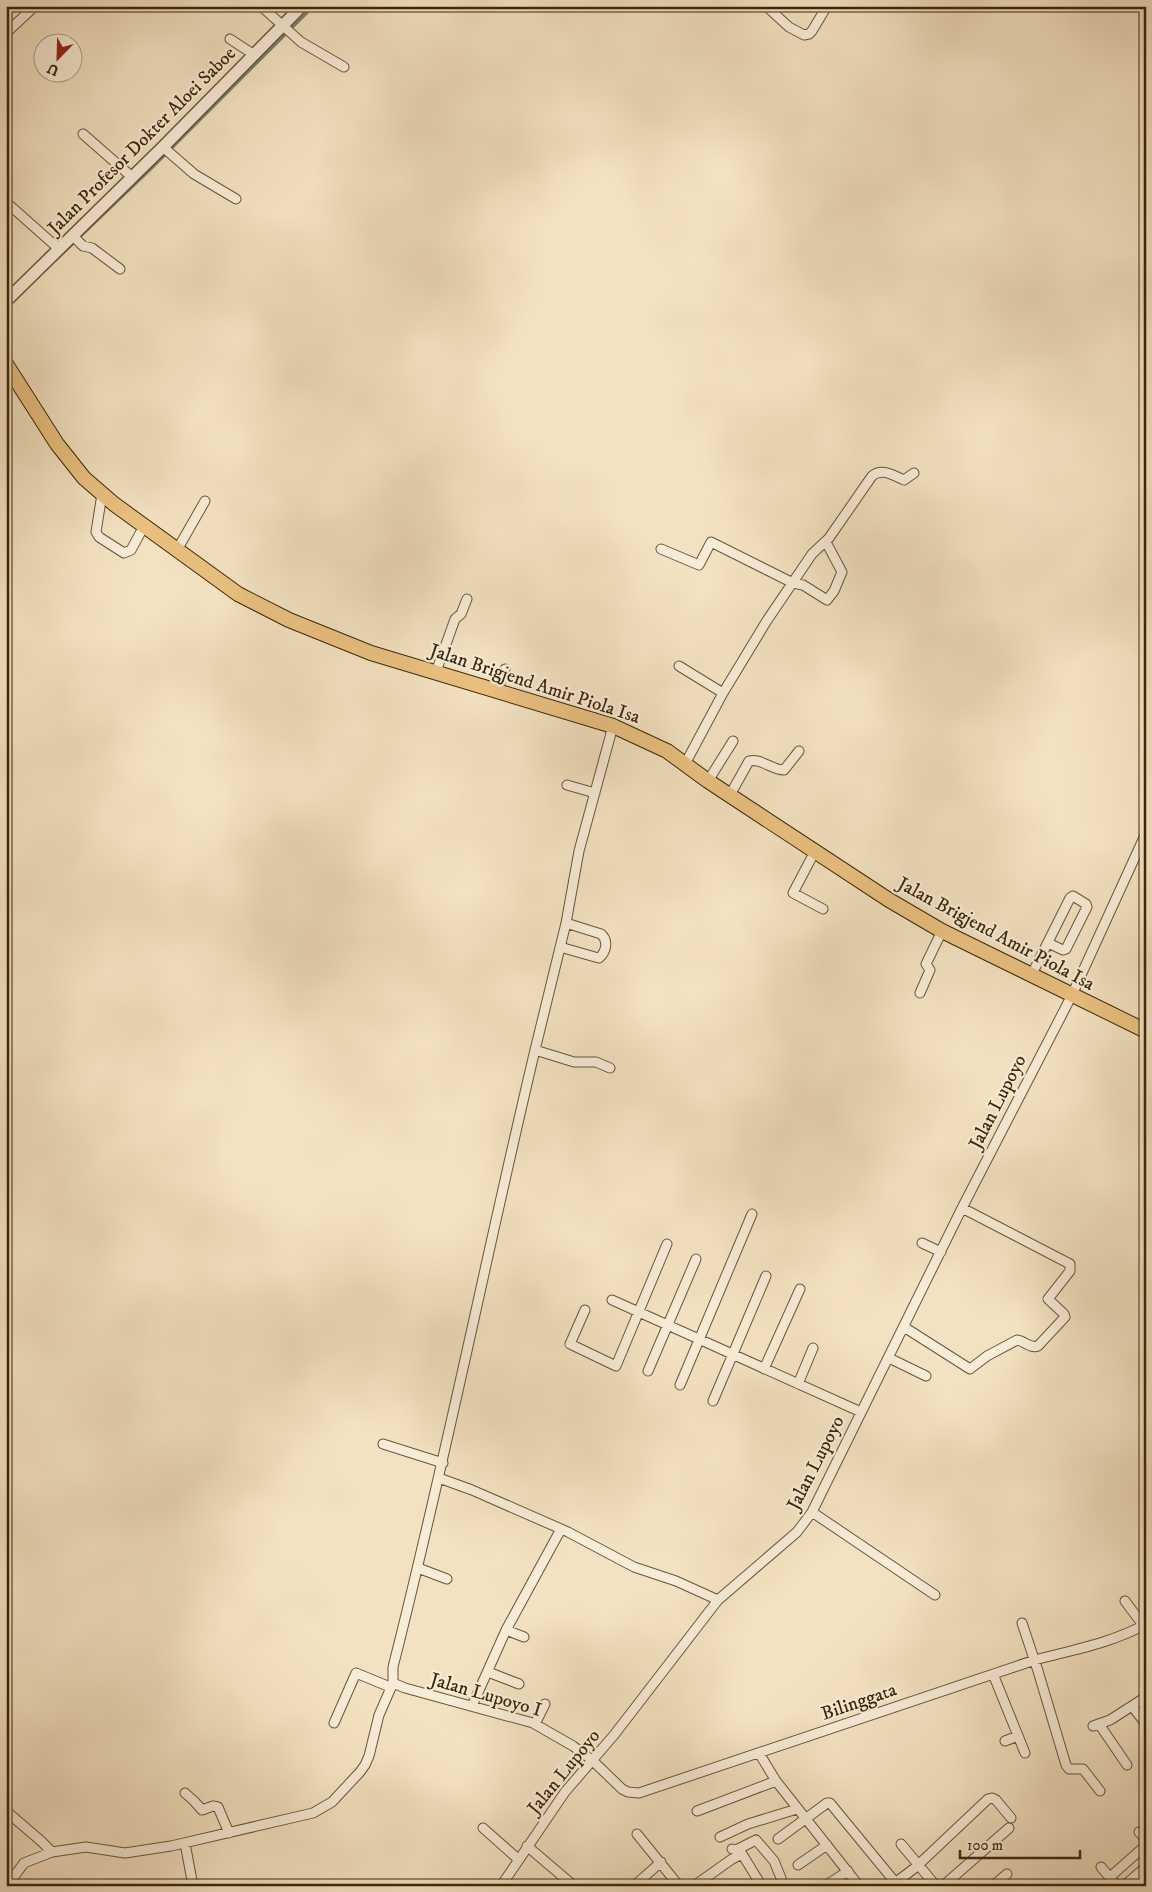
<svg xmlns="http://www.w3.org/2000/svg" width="1152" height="1892" font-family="'IM FELL DW Pica',serif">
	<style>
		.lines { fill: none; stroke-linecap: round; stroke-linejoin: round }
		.stream { stroke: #768173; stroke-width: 2.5 }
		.minor-casing { stroke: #695537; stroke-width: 11 }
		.tertiary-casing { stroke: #695537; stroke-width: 14 }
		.primary-casing { stroke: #3b2609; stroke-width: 16 }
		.minor { stroke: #f7ecd7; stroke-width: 9 }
		.tertiary { stroke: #f7ecd7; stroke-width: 11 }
		.primary { stroke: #eac180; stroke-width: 14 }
		.labels { text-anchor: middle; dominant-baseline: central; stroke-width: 4.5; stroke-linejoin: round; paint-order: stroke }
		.street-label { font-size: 19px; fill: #3b2609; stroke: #f7ecd7 }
	</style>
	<rect width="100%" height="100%" fill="#f3e2c1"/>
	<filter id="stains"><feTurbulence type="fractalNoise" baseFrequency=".004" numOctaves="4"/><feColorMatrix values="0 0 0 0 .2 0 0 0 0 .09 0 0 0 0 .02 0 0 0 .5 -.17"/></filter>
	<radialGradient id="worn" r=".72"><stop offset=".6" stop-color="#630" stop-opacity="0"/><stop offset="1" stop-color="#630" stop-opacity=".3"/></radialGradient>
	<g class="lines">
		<!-- stream -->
		<path class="stream" d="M56 260 151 169 314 6"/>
		<defs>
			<path id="minor" d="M766 6 789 27 804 35 809 34 812 31 827 6
				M262 7 301 42 344 67
				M6 33 35 6
				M230 39 253 54
				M83 134 132 177
				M163 147 194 174 236 199
				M6 202 59 249
				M73 236 83 246 92 248 120 269
				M102 494 96 532 99 537 124 553 131 550 144 526
				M661 549 699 565 711 542 793 583 803 585 827 600 834 591 842 572 826 542
				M177 550 205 501
				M679 666 723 693
				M436 672 455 619 461 614 467 599
				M497 691 505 669
				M685 764 723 693 766 622 812 554 829 538 872 476C882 467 894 476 904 480L914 473
				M708 781 733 741
				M567 785 595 793
				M730 795 749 761C761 758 772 770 784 770L799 751
				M815 851 793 893 823 909
				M560 947 595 957 599 958C606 952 609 941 601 934L566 923
				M1031 976 1070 898 1073 896 1086 904 1087 907 1066 949 1063 950 1048 943
				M920 993 930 970 926 964 942 931
				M610 1068 596 1062H574L535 1050 566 923 579 851 613 726
				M922 1243 941 1252
				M612 1300 861 1412
				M585 1310 570 1344 616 1366 667 1244
				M904 1327 970 1369 987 1356 1017 1340C1025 1341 1030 1349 1038 1346L1065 1317 1064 1314 1048 1299 1070 1271V1264L962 1208
				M889 1358 926 1376
				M764 1369 800 1289
				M648 1371 696 1259
				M798 1384 813 1348
				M680 1385 752 1214
				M713 1401 766 1276
				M383 1444 443 1463
				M439 1478 472 1490 568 1532 634 1567 676 1581 718 1600
				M812 1512 935 1595
				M418 1568 447 1579
				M1125 1601 1143 1625
				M1022 1623 1038 1671 1066 1765 1069 1769H1083L1100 1791
				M506 1630 524 1637
				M488 1672 519 1684
				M993 1674 1025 1753
				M393 1683 405 1688 533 1723 573 1746 592 1760 622 1789 628 1792 639 1793 1035 1660C1072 1650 1112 1643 1146 1624
				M472 1706 506 1630 561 1529
				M1132 1706 1146 1724
				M334 1723 356 1673 390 1687
				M535 1724 545 1704
				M1099 1724 1127 1765
				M1093 1726 1110 1720 1146 1697
				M1005 1741 1018 1736
				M759 1753 776 1781 859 1886
				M185 1793 194 1801 202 1810 213 1806 218 1807 229 1833
				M6 1811 41 1841 52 1852
				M697 1811 776 1781
				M483 1828 518 1859
				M1139 1832 1146 1840
				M637 1834 679 1886
				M720 1837 748 1824 797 1809
				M778 1839 827 1803H830L895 1882
				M185 1843 193 1886
				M901 1844 936 1886
				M527 1846 574 1886
				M732 1849 736 1850 756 1840 774 1861 781 1878
				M739 1849 758 1880V1883L755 1886
				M798 1865 827 1845
				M1101 1867 1117 1886
				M1110 1877 1146 1845
				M7 1886 24 1863 52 1852 86 1847 125 1853 171 1846 313 1813 332 1802 360 1772 365 1765 369 1756 379 1715 393 1683V1667C445 1463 486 1256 535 1050
				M501 1886 565 1792 614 1735 718 1600 797 1532 812 1512 962 1208 1072 995 1146 833
				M634 1886 661 1862
				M694 1886 732 1859 742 1854
				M825 1886 848 1871
				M891 1886 916 1867 988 1799 992 1798 996 1800 1011 1818
				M943 1886 1009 1828
				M993 1886 1007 1874
				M1124 1886 1146 1867"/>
			<path id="tertiary" d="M6 301 163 147 302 6"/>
			<path id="primary" d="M6 364 57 444 84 478 114 504 238 594 289 620 371 653 613 726 667 751 708 781 889 900 942 931 1146 1031"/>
		</defs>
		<!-- minor casing -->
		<use href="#minor" class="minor-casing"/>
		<!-- tertiary casing -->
		<use href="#tertiary" class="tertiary-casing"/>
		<!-- primary casing -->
		<use href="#primary" class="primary-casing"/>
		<!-- minor -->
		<use href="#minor" class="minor"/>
		<!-- tertiary -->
		<use href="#tertiary" class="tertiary"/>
		<!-- primary -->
		<use href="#primary" class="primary"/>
	</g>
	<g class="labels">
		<!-- street labels -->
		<g class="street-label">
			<text transform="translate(142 141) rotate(-45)">Jalan Profesor Dokter Aloei Saboe</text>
			<text transform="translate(535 684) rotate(18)">Jalan Brigjend Amir Piola Isa</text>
			<text transform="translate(996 934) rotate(28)">Jalan Brigjend Amir Piola Isa</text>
			<text transform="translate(998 1102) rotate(-63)">Jalan Lupoyo</text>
			<text transform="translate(816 1463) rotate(-63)">Jalan Lupoyo</text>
			<text transform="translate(486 1695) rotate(16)">Jalan Lupoyo I</text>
			<text transform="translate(859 1702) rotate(-19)">Bilinggata</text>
			<text transform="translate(564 1772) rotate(-51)">Jalan Lupoyo</text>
		</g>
	</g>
	<!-- margin -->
	<rect width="1152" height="1892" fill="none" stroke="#f3e2c1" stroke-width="25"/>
	<rect x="8" y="8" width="1137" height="1877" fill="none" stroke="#3b2609" stroke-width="2.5"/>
	<rect x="12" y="12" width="1127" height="1867" fill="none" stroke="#3b2609"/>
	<!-- north arrow -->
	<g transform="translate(58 58) rotate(203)"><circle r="24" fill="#f7ecd7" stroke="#ac9d85"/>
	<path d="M0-4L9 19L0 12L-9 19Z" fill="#8f2418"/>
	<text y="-8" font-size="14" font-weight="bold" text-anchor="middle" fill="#3b2609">U</text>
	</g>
	<!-- scale -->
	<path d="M960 1850v8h120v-8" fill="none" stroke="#3b2609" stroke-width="2.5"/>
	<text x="967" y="1850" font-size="15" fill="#3b2609" stroke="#f7ecd7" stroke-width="4" paint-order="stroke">100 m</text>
	<rect width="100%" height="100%" filter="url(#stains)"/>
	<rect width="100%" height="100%" fill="url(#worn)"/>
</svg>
